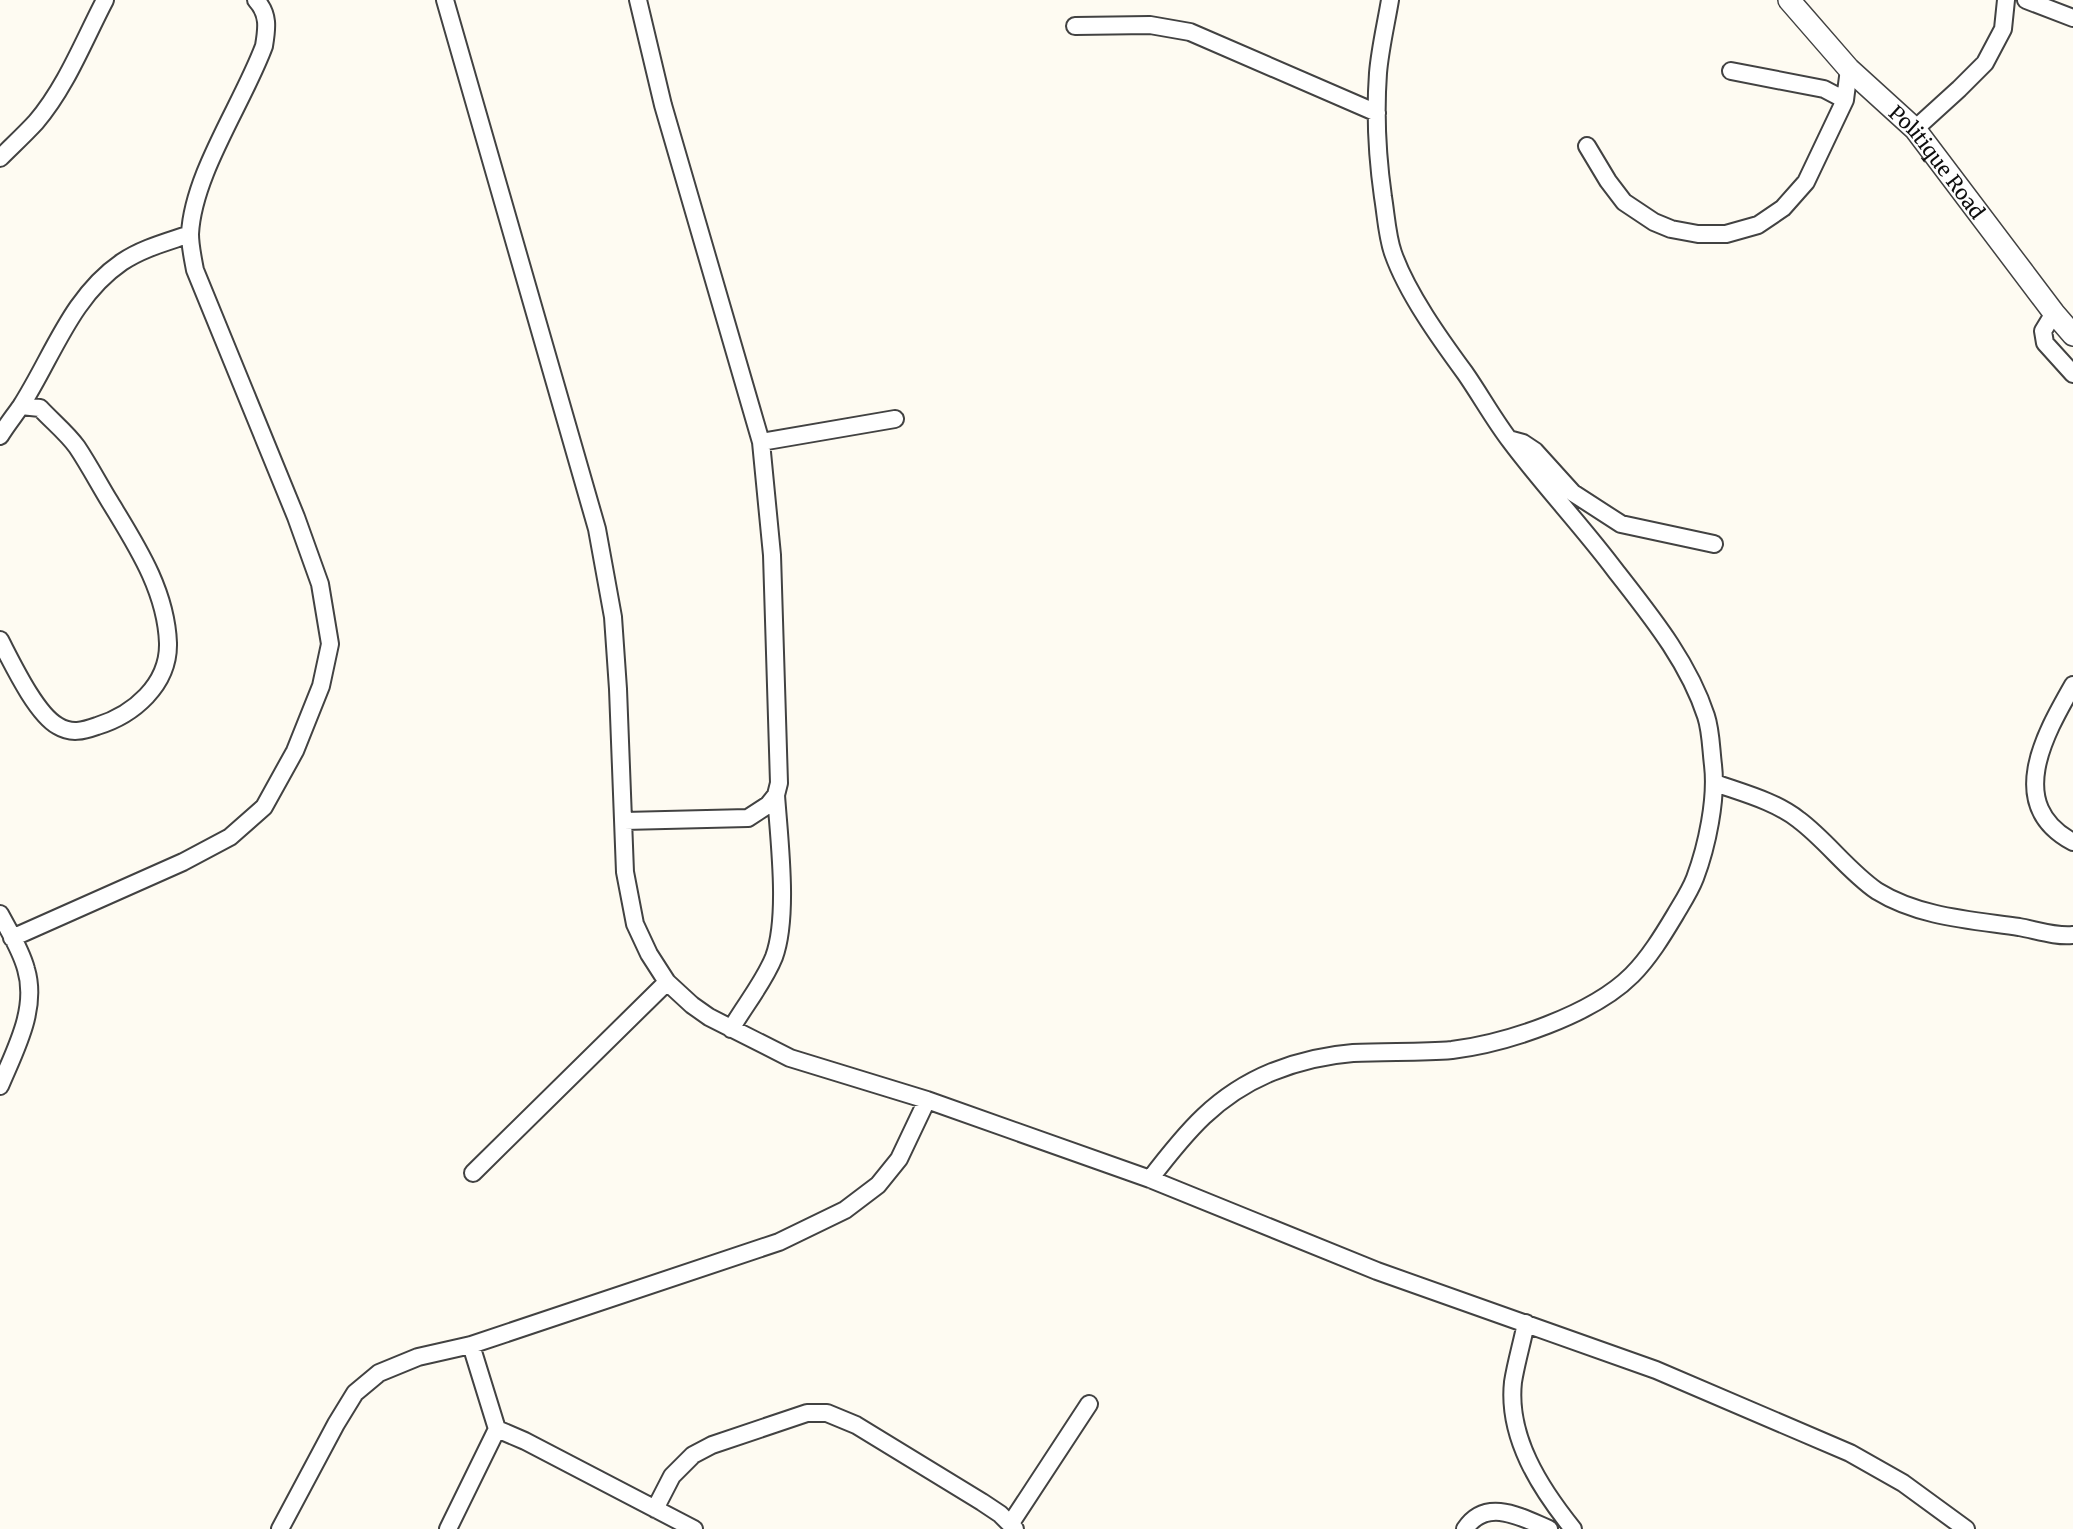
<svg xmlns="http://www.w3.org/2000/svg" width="2073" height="1529" font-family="Merriweather,serif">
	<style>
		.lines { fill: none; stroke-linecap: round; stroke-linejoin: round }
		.minor-casing { stroke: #424242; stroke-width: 20 }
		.tertiary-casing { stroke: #424242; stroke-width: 24 }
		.minor { stroke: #fff; stroke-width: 16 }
		.tertiary { stroke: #fff; stroke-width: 21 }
		.labels { text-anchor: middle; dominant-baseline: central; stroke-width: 6; stroke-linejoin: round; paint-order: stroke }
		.street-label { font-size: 20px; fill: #0f0f0f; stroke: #fff }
	</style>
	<rect width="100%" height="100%" fill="#fefbf2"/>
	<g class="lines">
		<defs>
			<path id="minor" d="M445 0 597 529 613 617 618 689 625 872 635 924 649 954 667 982 692 1005 709 1017 790 1058 927 1100 1150 1179 1377 1271 1656 1370 1850 1453 1903 1483 1966 1529
				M2026 0 2073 18
				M1075 26 1150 25 1190 32 1377 113
				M1731 71 1824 89 1845 100
				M1915 129 1959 89 1985 63 2003 29 2006 0
				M1587 146 1608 181 1624 202 1654 222 1671 229 1698 234H1726L1758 225 1783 208 1806 182 1845 100 1849 69
				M0 158C12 146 25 134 36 122 66 87 84 40 105 0
				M2054 313 2043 331 2045 343 2073 374
				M0 436C6 426 14 416 21 406 53 356 71 297 122 262 143 248 167 242 190 234
				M1512 440 1523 443 1535 451 1573 493 1621 524 1714 544
				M761 442 895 419
				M0 640C12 663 36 714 58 726 71 734 83 731 97 726 133 715 169 685 168 643 166 590 136 545 110 502 99 484 89 465 77 447 67 433 52 421 40 408L21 406
				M2073 685C2045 734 2004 805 2073 842
				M1715 783C1743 793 1775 801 1799 820 1827 841 1848 871 1877 891 1919 917 1971 920 2019 927 2036 930 2056 937 2073 935
				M624 821 748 818 768 805 776 795 779 783 772 555 761 442 663 105 638 0
				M0 914C9 931 21 950 26 969 38 1009 15 1050 0 1086
				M12 938 183 862 230 837 264 807 295 751 321 686 330 644 320 584 296 517 195 270C193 259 190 246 190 234 193 174 243 103 264 46 267 28 269 14 256 0
				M731 1029C745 1005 764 982 774 957 789 916 779 839 776 795
				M473 1173 667 982
				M1150 1179C1186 1132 1216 1095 1272 1072 1297 1062 1327 1055 1353 1053 1385 1051 1419 1053 1452 1050 1507 1043 1592 1015 1632 975 1649 958 1663 935 1675 915 1682 903 1690 891 1695 878 1707 846 1717 799 1713 765 1711 749 1711 731 1706 716 1688 661 1650 615 1615 570 1582 526 1544 486 1511 442 1494 420 1481 396 1465 373 1440 339 1407 293 1393 253 1387 236 1386 215 1383 197 1377 155 1375 115 1378 73 1380 49 1386 24 1390 0
				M1526 1323C1522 1343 1516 1363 1513 1382 1507 1437 1540 1488 1573 1529
				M471 1345 497 1429 525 1441 694 1529
				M655 1509 672 1476 693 1455 712 1445 807 1413H827L856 1425 982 1502 1000 1514 1015 1529
				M1011 1523 1089 1404
				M280 1529 336 1424 355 1393 379 1373 418 1357 471 1345 779 1242 845 1210 878 1185 899 1159 927 1100
				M448 1529 497 1429
				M1465 1529C1486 1497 1521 1517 1549 1529"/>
			<g id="tertiary">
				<path id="s1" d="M1789 0 1849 69 1915 129 2054 313 2073 335"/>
			</g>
		</defs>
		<!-- minor casing -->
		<use href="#minor" class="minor-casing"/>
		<!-- tertiary casing -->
		<use href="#tertiary" class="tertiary-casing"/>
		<!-- minor -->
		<use href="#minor" class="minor"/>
		<!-- tertiary -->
		<use href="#tertiary" class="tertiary"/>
	</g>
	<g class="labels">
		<!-- street labels -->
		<g class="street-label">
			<text stroke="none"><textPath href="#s1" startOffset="220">Politique Road</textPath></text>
		</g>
	</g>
</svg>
